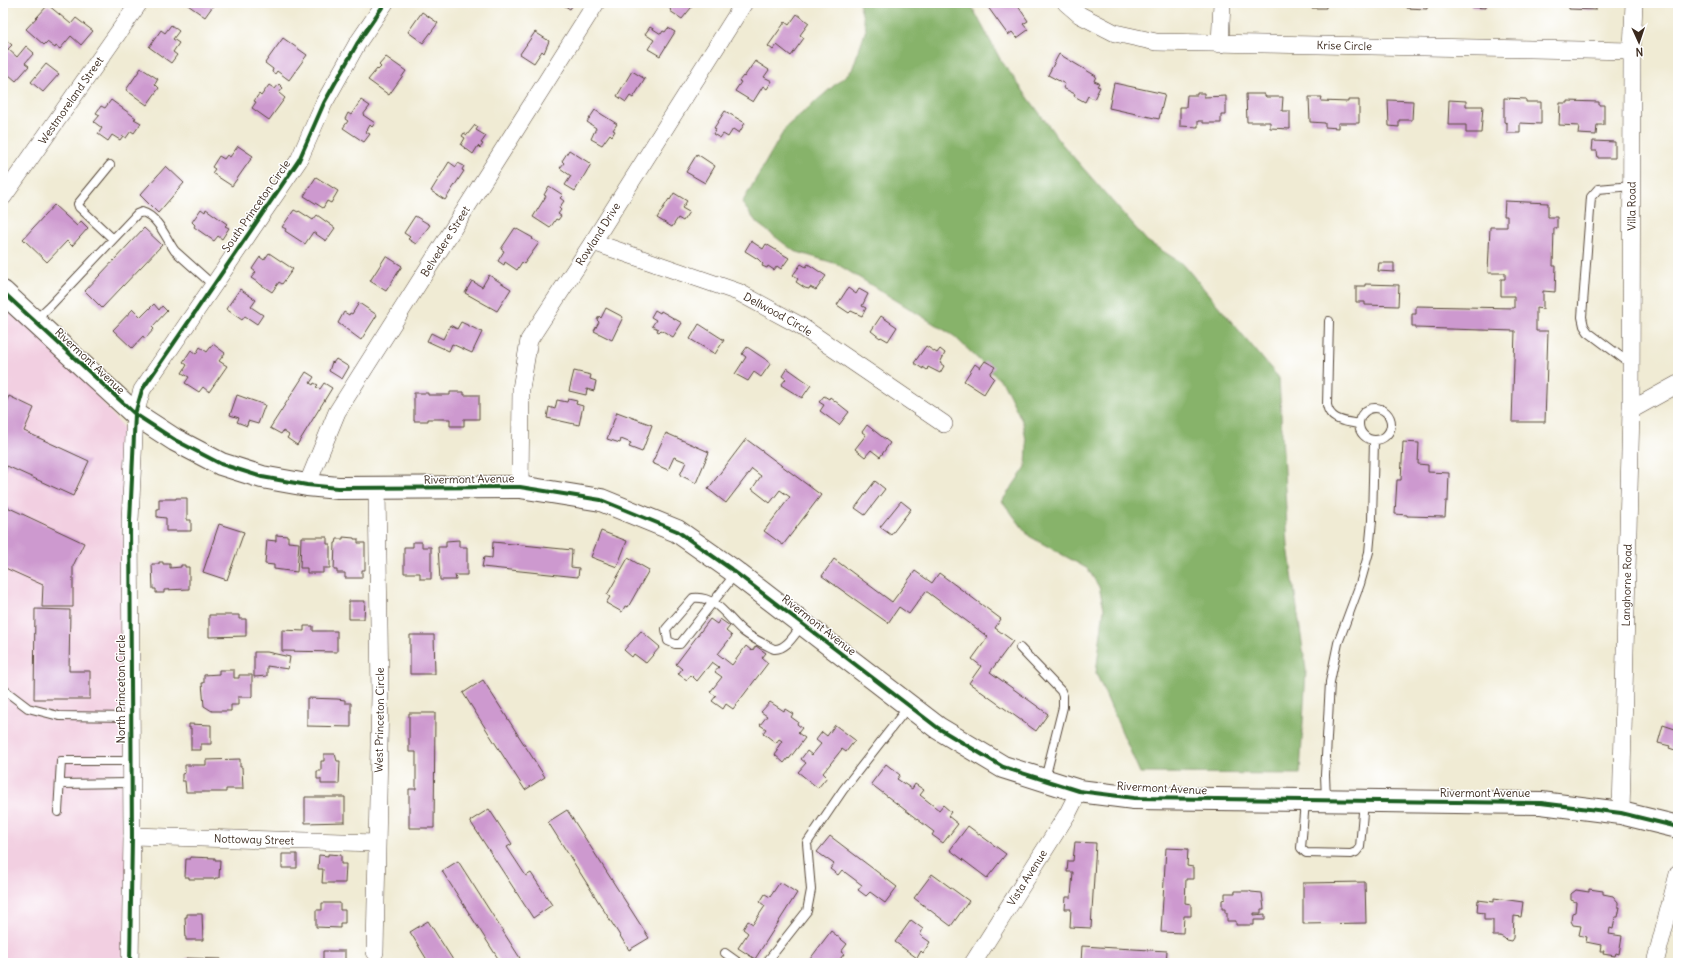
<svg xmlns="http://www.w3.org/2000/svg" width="1681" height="966" font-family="Delius,sans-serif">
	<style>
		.built { fill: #f2cfe1 }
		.forest { fill: #87b36b; stroke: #616e44 }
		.building { fill: #cd99cf }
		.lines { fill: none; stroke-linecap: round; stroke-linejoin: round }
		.service-casing { stroke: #564739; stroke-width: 10 }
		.minor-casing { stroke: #564739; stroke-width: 18 }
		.secondary-casing { stroke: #564739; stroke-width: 24 }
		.service { stroke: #fff; stroke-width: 8 }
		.minor { stroke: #fff; stroke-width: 17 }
		.secondary { stroke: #fff; stroke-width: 22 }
		.cycleway-casing { stroke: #fff; stroke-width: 6 }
		.cycleway { stroke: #1b5e20; stroke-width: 4 }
		.labels { text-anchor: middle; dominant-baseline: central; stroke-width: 3; stroke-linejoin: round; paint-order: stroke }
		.street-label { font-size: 11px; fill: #3b2a1e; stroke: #fff }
	</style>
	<rect width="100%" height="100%" fill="#fff"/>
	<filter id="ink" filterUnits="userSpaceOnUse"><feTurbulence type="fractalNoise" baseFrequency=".025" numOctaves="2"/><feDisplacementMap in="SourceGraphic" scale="8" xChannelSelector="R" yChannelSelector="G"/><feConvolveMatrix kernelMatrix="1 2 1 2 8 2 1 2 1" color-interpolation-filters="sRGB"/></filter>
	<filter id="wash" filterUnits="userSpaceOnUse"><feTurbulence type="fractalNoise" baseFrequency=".012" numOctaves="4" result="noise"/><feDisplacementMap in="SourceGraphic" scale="16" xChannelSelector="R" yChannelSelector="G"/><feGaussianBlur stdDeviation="0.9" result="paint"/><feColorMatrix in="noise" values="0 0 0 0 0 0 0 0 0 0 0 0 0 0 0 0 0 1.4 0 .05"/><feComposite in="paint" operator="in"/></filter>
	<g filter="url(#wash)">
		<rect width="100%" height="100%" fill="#f0ebd4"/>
		<!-- built -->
		<path class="built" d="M3 294 47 333 125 430 128 963H3Z"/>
		<!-- forest -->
		<path class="forest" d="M859 3H970L1000 59 1062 144 1147 241 1183 264 1279 378 1288 546 1306 670 1300 774 1140 773 1096 673 1104 608 1099 587 1088 569 1029 536 1002 501 1026 467 1027 446 1023 423 1004 384 954 336 837 264 794 251 757 223 742 203 786 127 852 70 866 29Z"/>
		<g id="blocks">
			<!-- building -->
			<path class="building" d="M185 3H215L205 17Z
				M560 3H574L570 9Z
				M662 3H695L682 19 670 11 671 10 668 7Z
				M985 3H1016L1028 21 1023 24 1028 30 1017 38 1012 32 1008 35Z
				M1312 3H1326V8H1312Z
				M1407 3H1427V9L1407 8Z
				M1471 3H1486V8L1471 7Z
				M1569 3H1601V4H1596V10L1569 9Z
				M48 5 71 24 76 18 93 31 81 45 71 36 60 49 56 46 55 48 47 42 44 45 26 29Z
				M422 12 438 23 423 43 408 32Z
				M797 14 809 23 800 35 804 38 791 56 777 45 773 50 768 46 785 22 789 25Z
				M171 25 179 31 173 39 179 43 173 52 177 55 171 63 149 47 161 30 165 33Z
				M650 27 661 34 663 31 665 32 668 28 675 32 660 56 648 49 654 40 645 34Z
				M535 32 549 41 544 53 542 51 534 63 520 54Z
				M4 38 12 45 8 49 17 57 26 46 34 53 25 63 29 66 16 81 9 75 6 78 3 75Z
				M283 38 307 55 289 80 277 71 275 74 272 72 273 69 265 63Z
				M1059 54 1096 76 1094 81 1099 83 1097 86 1100 87 1094 99 1088 96 1085 102 1074 96 1075 94 1063 88 1065 84 1048 75Z
				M386 57 406 71 389 95 368 80 377 69 378 70 381 67 379 65Z
				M755 61 769 70 764 77 772 81 767 89 763 86 753 102 735 91 741 82 739 81 743 76 744 77Z
				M46 64 59 74 43 92 31 82Z
				M141 68 158 79 155 84 159 88 147 105 126 90Z
				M632 71 645 79 633 98 630 96 626 102 617 96Z
				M1114 83 1165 94 1159 119 1109 108Z
				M279 84 283 88 279 93 285 98 269 120 252 108 256 102 254 101 259 94 261 96 269 85 275 89Z
				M1197 93H1204V97L1226 96V115H1221V123H1203V121H1198V127L1180 126V107H1186L1187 95H1197Z
				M1246 94H1264L1266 97H1283L1282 111H1290V129L1270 128V122H1247Z
				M1309 97H1322L1321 101 1348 102V100H1359V123H1338V128L1325 127V123L1310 122Z
				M1504 98 1526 99V102H1541V124L1520 123V133H1507V123L1504 122Z
				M111 100 136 118 134 119 141 123 134 133 131 131 126 138 123 136 120 140 112 135 108 141 98 134 102 128 94 122 100 115 96 113 101 106 105 108Z
				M361 100 370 106 363 115 375 123 372 127 370 125 366 132 370 134 364 142 343 128 348 121 345 119 348 113 351 115Z
				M1388 100 1413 101 1412 120H1399V127L1389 126Z
				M1449 100 1466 101V106H1483L1481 133H1466V125H1448Z
				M1568 101 1599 102V105H1604V125H1597L1596 135 1578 134 1579 126 1559 125 1560 103H1568Z
				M595 110 617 124 613 130 615 131 612 136 610 134 602 145 591 139 596 128 587 122Z
				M725 111 745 123 739 133 733 129 728 137 723 134 720 138 713 134 716 129 714 128Z
				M475 125 478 127 476 130 486 136 481 143 483 144 480 148 478 146 473 154 461 145 465 138 462 136 464 133 467 135Z
				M1593 141 1615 142V158H1598L1597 151H1592Z
				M238 146 253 156 232 186 212 173 215 169 212 167 219 156 224 159 227 155 230 157Z
				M569 150 591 164 575 191 565 185 571 176 560 168 564 163 562 161Z
				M697 154 715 166 705 183 686 172Z
				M449 162 456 167 458 163 464 166 462 170 464 171 445 200 431 191Z
				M166 166 184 183 158 213 140 195Z
				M316 177 338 191 331 203 327 201 323 208 304 196Z
				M549 186 563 195 560 198 564 201 559 208 561 210 558 214 561 216 558 220 556 219 550 228 533 217 546 196 544 195Z
				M674 193 687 201 682 208 689 212 683 221 678 218 672 227 657 218 669 199 670 200Z
				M1505 201 1548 203V217H1557V228H1554L1553 266H1556L1555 292 1543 291V309L1536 308V331H1548L1545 422H1512L1515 331 1416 328V326H1412V314H1416V306L1514 308V296H1501V279H1505V273H1488L1490 227H1507V216H1504Z
				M54 205 77 226 81 221 88 228 72 246 67 241 47 262 23 239Z
				M201 209 205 212 206 209 227 224 225 226 229 228 222 239 218 236 214 241 194 227 195 225 192 222Z
				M294 210 298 212 299 211 313 220 317 215 335 228 326 241 313 232 305 244 285 231 286 229 282 227Z
				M415 216 430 225 416 244 408 239 410 237 404 233Z
				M144 228 162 245 102 308 85 291Z
				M515 228 533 238 532 239 539 243 524 264 522 262 517 270 505 262 504 265 498 261 504 251 501 249Z
				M751 241 763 249 766 244 789 258 781 269 777 266 774 270 768 266 767 268 762 266 763 264 758 259 745 251Z
				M269 253 293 269 282 284 279 282 272 292 251 278 256 272 252 269 260 257 264 260Z
				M386 256 402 266 386 291 370 281Z
				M1379 263H1394V272L1378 271Z
				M801 264 806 267 808 264 826 276 816 290 810 287 809 289 805 288 796 282 798 279 793 275Z
				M489 275 511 289 497 311 465 293 472 281 482 287Z
				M1365 284 1399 285 1398 306 1365 305V302H1356V286H1365Z
				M848 288 856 294 859 289 868 294 862 306 866 308 862 316 851 311 849 313 837 305Z
				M240 289 256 300 251 307 263 315 257 324 245 316 242 320 226 309Z
				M359 303 377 315 361 340 338 323 344 312 349 315 350 313 352 314Z
				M154 304 159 310 162 306 167 311 152 327 154 329 145 339 143 336 132 348 113 330 133 309 141 317Z
				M606 308 623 317 612 340 594 331 599 322 597 320 599 316 601 318Z
				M655 310 660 313 661 311 682 323 673 337 661 330 659 332 657 331 658 329 652 326 656 320 651 317Z
				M881 316 897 327 888 341 881 337 880 338 871 331Z
				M461 322 482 332 472 353 452 344 449 351 427 341 431 333 443 339 450 325 457 329Z
				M699 324 724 340 715 354 690 339Z
				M213 344 225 353 219 361 227 366 209 392 203 387 199 392 185 383 189 377 182 373 187 365 183 362 191 350 196 354 200 347 207 352Z
				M926 346 937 353 940 349 945 353 940 363 944 366 940 373 928 367 927 370 923 367V369L914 363Z
				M747 347 771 363 761 377 754 372 748 381 735 374 746 357 742 354Z
				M336 359 349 367 342 379 329 371 332 362 333 363Z
				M985 361 995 367 990 374 994 378 984 394 964 381 975 364 980 368Z
				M787 368 811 385 802 398 781 385 786 379 782 376Z
				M574 371 591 375 590 379 596 381 594 391 587 389 586 395 569 391Z
				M306 372 314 377 310 383 313 385 314 383 318 385 316 387 320 389 324 383 332 388 297 445 287 438 289 435 283 431 281 434 270 428Z
				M450 392H464V395H479V419H464V426H450V419H428V421H414V393H428V395H450Z
				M237 395 265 405 258 424 248 421 247 426 237 422 239 418 230 415Z
				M9 396 34 408 24 431 89 461 73 496 7 466 3 475V409Z
				M824 396 829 399 830 397 849 412 839 425 820 411 824 405 819 402Z
				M568 399 577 401 576 404 583 406 579 425 547 418 549 407 555 409 557 400 567 402Z
				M617 412 652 425 642 452 629 447 631 443 621 439 620 443 607 439Z
				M867 425 890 443 880 457 871 450 865 457 855 449 866 435 862 432Z
				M666 433 709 452 696 483 680 475 686 462 674 457 668 470 652 463Z
				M746 439 821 495 783 545 764 531 790 497 780 490 770 503 752 489 761 476 752 469 726 503 708 489Z
				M1403 442 1419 443 1418 464 1428 465V472L1449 473 1448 501H1446L1445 517 1407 516V515L1395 514 1397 480H1401Z
				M875 481 885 489 865 515 855 508Z
				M176 498H187V520H191V531H166V518L157 517V509H159V499H176Z
				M901 501 911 509 891 535 880 527Z
				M3 505 84 543 73 566V607H42L43 585 3 567Z
				M219 524 244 532 227 580 203 572Z
				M601 531 627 541 617 567 591 557Z
				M276 535 288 536V542L299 543 297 572 274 569V565L265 564 267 540 276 541Z
				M301 537H327V544H330V568H323V573H307V568H300Z
				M343 537 354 538V539H358V543H365V570H362V578H345V573H337V570H334L335 543H336L337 539H343Z
				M459 540V547H467V575H455L456 580H440L438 547H446V541Z
				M413 542H422V547H431V579H420V573H404V547H413Z
				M493 542 572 550 571 567 579 568 578 577 482 567 484 557 492 558Z
				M628 558 649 570 628 607 625 606 622 612 606 603 610 597 607 595Z
				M834 559 892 602 915 571 932 583 939 573 1001 619 995 628 1013 641 990 672 1048 714 1036 731 969 683 981 666 972 659 988 637 926 591 909 614 899 607 888 623 822 576Z
				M159 562H163V564H170V568L181 567V565H185V567H189V589L164 590V593H156V589H153L152 564H159Z
				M349 601H365L364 619H349Z
				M35 609 70 610 69 671H90V699H34Z
				M209 615H239V619H246V636L209 637Z
				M710 619 717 624 720 619 730 626 726 631 732 636 718 654 732 665 746 646 752 651 756 646 766 653 762 658 768 663 733 709 726 704 723 709 712 701 716 696 710 692 722 677 715 672 719 667 712 662 697 681 691 675 687 680 678 674 682 669 676 664Z
				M304 626H313V631H337V652L282 651V630L304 631Z
				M641 631 660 647 646 663 634 654 632 657 624 650Z
				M410 635H434L435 674H410Z
				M254 652H267L290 657 288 669 267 666V676L254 677Z
				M219 670H234V678H239V675H252V696L251 697H238V705H231V711H212L204 706 202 683H204V675L219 674Z
				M483 680 545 777 525 790 463 693Z
				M307 698 337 699 345 700V703H351V727L307 726Z
				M770 702 784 711 785 709 793 714 791 717 798 722 797 724 802 728 798 733 805 738 789 759 788 758 784 763 775 755 778 751 776 750 782 741 779 739 776 743 763 733 766 729 760 725 767 716 761 712Z
				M409 713H435L434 828H409V789H416V752H409Z
				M189 724 211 725V744H201V750H191V728H189Z
				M835 725 855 740 846 752 842 749 823 773 827 777 818 788 798 772 806 763 801 759 807 751 812 755 821 744 816 740 822 732 827 736Z
				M1663 725 1678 730V751L1669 748 1670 746 1658 743Z
				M324 754H335L337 761H340L339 784H321V779H317V771H321V761H324Z
				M240 759V767H242L243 789H226V792H186L185 781H182V774L185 773V765H206V760Z
				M886 764 900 775 897 779 912 789 915 784 924 790 920 795 939 810 943 805 951 812 948 816 958 824 943 843 932 835 934 832 871 784Z
				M305 797H345V822L305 823Z
				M489 809 512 844 507 847 526 876 531 873 552 905 533 918 470 821Z
				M567 810 649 938 629 950 548 822Z
				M968 826 1006 854 987 878 950 850Z
				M830 836 897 887 885 903 870 892 866 896 858 890 862 885 842 870 838 875 830 869 834 864 817 852Z
				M1075 842 1096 843 1091 928 1070 927 1071 909H1065L1066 897H1071L1073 872H1067L1068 861H1073Z
				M1166 848 1188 849 1187 866 1193 867V879H1186L1185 903 1191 904V916H1184L1183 933 1161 932Z
				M282 854H297V868H282Z
				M328 854 341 855V864H346L345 883H322L323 869H318L319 855 328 856Z
				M190 857 215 858V860H220L219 878H215V879H189V877H185L186 859H190Z
				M458 861 520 958 512 963H501L442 871Z
				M932 874 969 901 951 926 914 898Z
				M780 882 797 893 755 959 738 948 748 933 743 929 748 921 753 924 765 906 760 902 765 894 770 897Z
				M1365 882 1366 923 1303 924V883Z
				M1589 889 1603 891V894L1613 896 1618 902V907H1620L1618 917H1615L1613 929 1610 928 1609 934 1622 936 1619 954 1616 953 1615 956 1603 954 1604 951H1600L1601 945 1586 942 1587 937 1579 935 1581 926 1573 925 1571 921 1572 913 1575 912 1576 902 1571 900V894L1576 890 1589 892Z
				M1235 891H1250L1251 892 1262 893 1264 909H1261V913H1254V915L1265 914V920H1254V925H1236V921H1227V913H1225V909H1222V900L1225 899V893H1235Z
				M1494 898 1523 902 1521 917 1514 916 1513 938 1511 941 1506 940 1504 938 1500 936H1493V920H1484V913L1477 912 1478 900 1494 902Z
				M322 903H340V910H345V923H340V928L316 927V910H322Z
				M187 914H202L203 940H186L185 917H187Z
				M911 920 923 929 920 935 930 942 923 953 921 951 917 958 895 942Z
				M428 921 455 963H429L410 932Z
				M831 931 847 944 841 952 844 954 837 963H807Z
				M1082 946 1167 951 1166 963H1081Z
				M323 951H345V963H323Z
				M186 958 221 959V963H186Z"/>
		</g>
	</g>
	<g filter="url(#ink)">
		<use href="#blocks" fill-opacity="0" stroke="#564739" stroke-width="1"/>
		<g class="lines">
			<defs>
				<path id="service" d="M110 165 78 204 79 207 113 239
					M34 321 50 306 137 214 142 212C159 217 166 239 175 251L213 285
					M1329 321 1327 405C1330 421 1345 421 1358 424
					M1631 359H1624L1588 332 1584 326 1582 317 1591 197 1598 189 1632 186
					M1359 424a16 16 0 1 1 32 0a16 16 0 1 1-32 0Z
					M736 573 680 644H675L668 641 666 629 693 598C716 595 728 619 744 632 753 639 764 644 774 649 787 650 795 633 803 624
					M1020 648 1061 691 1063 696V707L1045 779
					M3 689 28 708 59 716 130 717
					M60 784 130 783
					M1326 799 1325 775 1330 682 1338 643 1360 584 1369 552 1372 520 1374 441
					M1305 802 1301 848 1306 853 1351 854 1356 852 1360 847 1364 801
					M58 812 61 761H130
					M725 953 739 963
					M766 963 807 911 811 890 807 843 843 790 908 707"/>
				<g id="minor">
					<path id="s1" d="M1066 3 1080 15 1115 33 1156 42 1632 51"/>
					<path d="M1220 44 1222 3"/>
					<path id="s2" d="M3 197 139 3"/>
					<path id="s3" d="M593 242 738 292 799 325 944 424"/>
					<path d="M1631 410 1678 384"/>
					<path id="s4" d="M307 485 337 412 596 3"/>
					<path id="s5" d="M520 487 521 389 529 340 593 242 744 3"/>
					<path id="s6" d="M1621 813 1631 410 1632 51 1634 3"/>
					<path id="s7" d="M132 836 376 843"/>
					<path id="s8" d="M375 952 380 694 377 489"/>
					<path d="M130 963 132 836 130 521 135 414 142 390 299 160 324 103 357 44 385 3"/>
					<path id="s9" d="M973 963 1068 813 1079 791"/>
					<path d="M1655 963 1678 874"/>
				</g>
				<path id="secondary" d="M3 292 135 414 175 440 221 464 262 477 307 485 338 488 520 487 601 500 677 531 731 569 938 728 1003 767 1079 791 1134 798 1541 803 1621 813 1678 827"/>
			</defs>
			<!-- service casing -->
			<use href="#service" class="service-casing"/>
			<!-- minor casing -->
			<use href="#minor" class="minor-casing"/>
			<!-- secondary casing -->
			<use href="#secondary" class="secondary-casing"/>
			<!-- service -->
			<use href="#service" class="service"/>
			<!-- minor -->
			<use href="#minor" class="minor"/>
			<!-- secondary -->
			<use href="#secondary" class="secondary"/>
			<defs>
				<path id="cycleway" d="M3 292 135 414 175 440 221 464 262 477 307 485 338 488 520 487 601 500 677 531 731 569 938 728 1003 767 1079 791 1134 798 1541 803 1621 813 1678 827
					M130 963 132 836 130 521 135 414 142 390 299 160 324 103 357 44 385 3"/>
			</defs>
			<!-- cycleway casing -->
			<use href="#cycleway" class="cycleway-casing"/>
			<!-- cycleway -->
			<use href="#cycleway" class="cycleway"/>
		</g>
	</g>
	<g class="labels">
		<!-- street labels -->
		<g class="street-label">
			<text stroke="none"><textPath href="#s1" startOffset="288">Krise Circle</textPath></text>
			<text stroke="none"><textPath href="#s2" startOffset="118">Westmoreland Street</textPath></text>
			<text transform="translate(256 206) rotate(-55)">South Princeton Circle</text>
			<text stroke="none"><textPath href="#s6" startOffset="607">Villa Road</textPath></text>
			<text stroke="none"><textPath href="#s5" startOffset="274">Rowland Drive</textPath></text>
			<text stroke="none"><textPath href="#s4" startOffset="281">Belvedere Street</textPath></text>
			<text stroke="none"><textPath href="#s3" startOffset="199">Dellwood Circle</textPath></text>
			<text transform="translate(90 361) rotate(43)">Rivermont Avenue</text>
			<text transform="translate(469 479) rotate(-1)">Rivermont Avenue</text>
			<text stroke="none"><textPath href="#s6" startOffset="228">Langhorne Road</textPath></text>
			<text transform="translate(819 625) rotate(38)">Rivermont Avenue</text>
			<text transform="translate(121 689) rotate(-90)">North Princeton Circle</text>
			<text stroke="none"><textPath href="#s8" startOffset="232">West Princeton Circle</textPath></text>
			<text transform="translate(1162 788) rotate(3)">Rivermont Avenue</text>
			<text x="1485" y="793">Rivermont Avenue</text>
			<text stroke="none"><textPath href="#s7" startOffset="122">Nottoway Street</textPath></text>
			<text stroke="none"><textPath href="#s9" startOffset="101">Vista Avenue</textPath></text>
		</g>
	</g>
	<!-- margin -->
	<rect width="1681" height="966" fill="none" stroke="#fff" stroke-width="16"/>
	<!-- north arrow -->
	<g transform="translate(1639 42) rotate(177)" stroke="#ffffff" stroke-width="3" paint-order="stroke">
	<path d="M0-3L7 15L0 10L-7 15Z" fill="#3b2a1e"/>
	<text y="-6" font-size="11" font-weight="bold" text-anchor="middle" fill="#3b2a1e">N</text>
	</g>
</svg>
